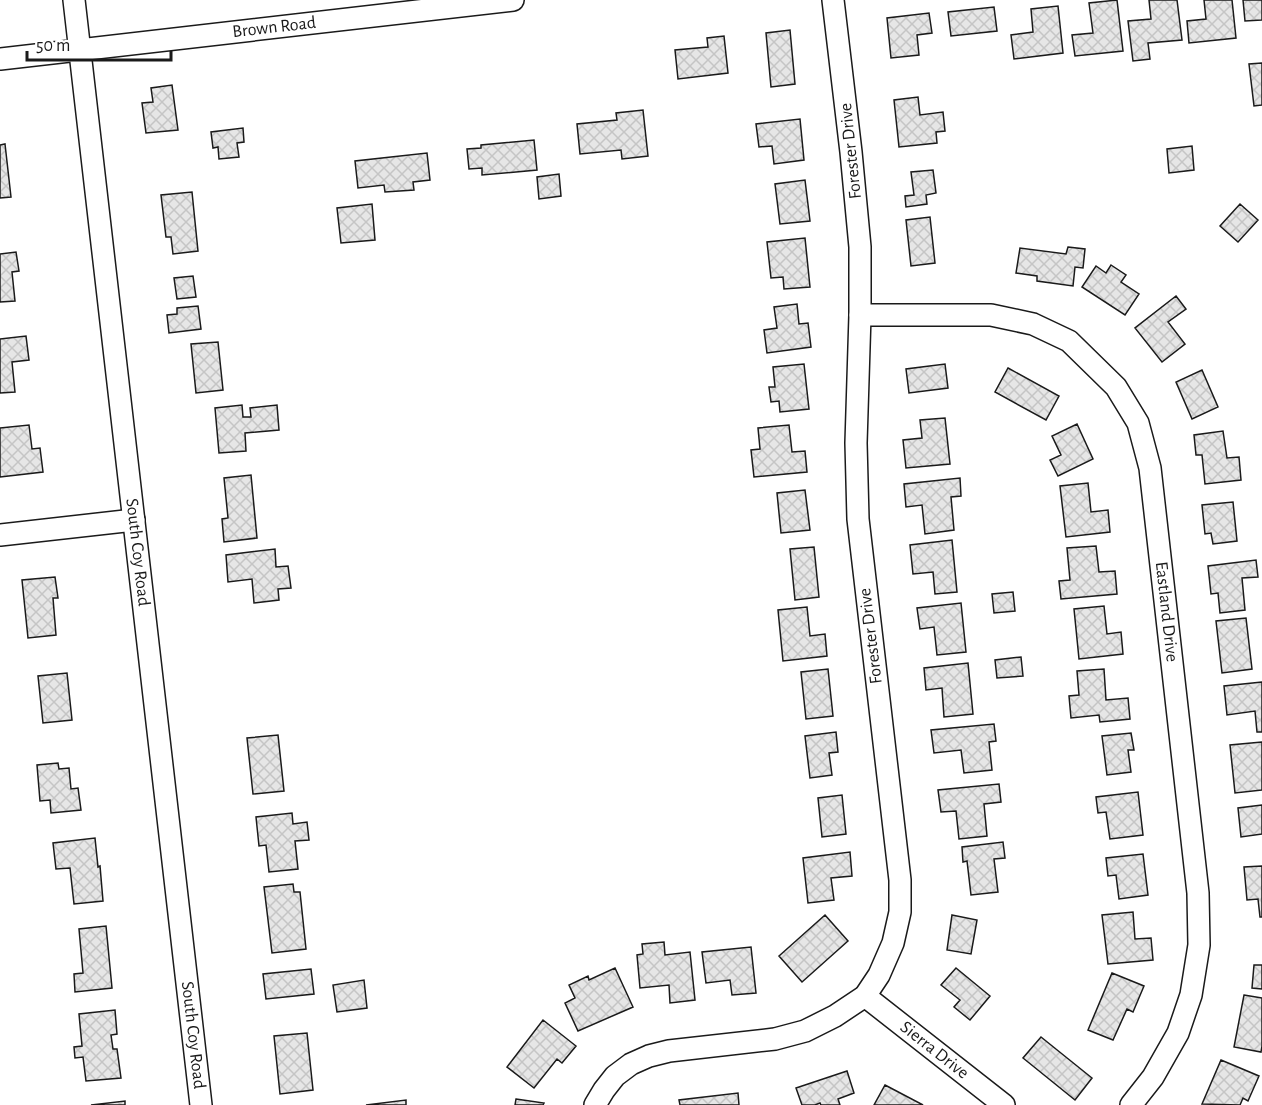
<svg xmlns="http://www.w3.org/2000/svg" width="1262" height="1105" font-family="'Alegreya Sans',sans-serif">
	<style>
		.building { fill: url(#building-cross-hatch); stroke: #1a1a1a; stroke-width: 1.5 }
		.lines { fill: none; stroke-linecap: round; stroke-linejoin: round }
		.minor-casing { stroke: #1a1a1a; stroke-width: 24 }
		.minor { stroke: #fff; stroke-width: 21 }
		.labels { text-anchor: middle; dominant-baseline: central; stroke-width: 4.5; stroke-linejoin: round; paint-order: stroke }
		.street-label { font-size: 18px; fill: #1a1a1a; stroke: #fff }
	</style>
	<defs>
		<pattern id="building-cross-hatch" width="8" height="8" patternUnits="userSpaceOnUse" patternTransform="scale(1.5)"><rect width="8" height="8" fill="#e6e6e6"/><path d="M0 0l8 8M0 8l8-8" fill="none" stroke="#c5c5c5"/></pattern>
	</defs>
	<rect width="100%" height="100%" fill="#fff"/>
	<!-- building -->
	<path class="building" d="M1117 0 1123 51 1075 56 1072 35 1093 33 1089 3Z
		M1149 0H1177L1182 40 1148 43 1150 59 1133 61 1128 21 1151 19Z
		M1204 0H1232L1236 38 1189 43 1187 21 1206 19Z
		M1243 0H1262V20L1245 21Z
		M1058 6 1063 53 1014 59 1011 35 1033 32 1031 9Z
		M994 7 997 31 951 36 948 12Z
		M929 13 932 33 917 35 919 55 891 58 887 18Z
		M790 30 795 84 771 87 766 33Z
		M724 36 728 73 678 79 675 50 708 47 707 38Z
		M1262 63V105L1254 106 1249 64Z
		M172 85 178 130 146 133 142 103 153 102 151 88Z
		M918 97 920 115 943 112 945 131 936 132 937 143 899 147 894 100Z
		M643 110 648 156 622 159 621 150 580 154 577 124 617 120 616 113Z
		M800 119 804 160 774 164 772 146 759 147 756 124Z
		M243 128 244 142 237 143 239 157 219 159 218 147 213 148 211 132Z
		M534 140 537 170 482 175V168L469 169 467 149 481 148V145Z
		M5 144 11 197 0 198V145Z
		M1192 146 1194 170 1169 173 1167 149Z
		M427 153 430 180 413 182 414 190 385 192 384 185 358 188 355 161Z
		M933 170 936 193 926 195 927 204 906 207 905 196 914 195 911 172Z
		M559 174 561 196 539 199 537 177Z
		M805 180 810 221 780 224 775 184Z
		M192 192 198 251 173 254 171 237H166L161 195Z
		M372 204 375 240 341 243 337 208Z
		M1240 204 1258 220 1238 242 1220 226Z
		M930 217 935 263 911 266 906 220Z
		M805 238 810 287 784 289 783 277 771 278 767 242Z
		M1068 247 1085 249 1083 268 1075 267 1073 286 1037 281V276L1016 273 1020 248 1066 254Z
		M16 252 19 271 12 272 15 301 0 302V254Z
		M1111 265 1126 275 1121 282 1139 294 1125 315 1082 287 1096 266 1106 273Z
		M193 276 196 297 177 299 174 278Z
		M1176 296 1186 309 1168 322 1185 344 1162 362 1135 328Z
		M797 304 799 324 808 323 811 347 767 353 764 330 777 328 774 307Z
		M198 306 201 329 169 333 167 315 177 314V308Z
		M26 336 29 360 12 362 15 392 0 393V339Z
		M218 342 223 390 196 393 191 344Z
		M804 364 809 409 780 412 779 401 771 402 769 387H775L773 367Z
		M945 364 948 388 909 393 906 369Z
		M1008 368 1059 396 1046 420 995 392Z
		M1202 370 1218 407 1192 419 1176 382Z
		M242 405 243 417H251L250 408 277 405 279 430 245 433 246 451 219 453 215 408Z
		M945 418 950 464 906 468 903 440 922 438 920 420Z
		M1077 424 1093 459 1058 476 1050 460 1061 455 1052 436Z
		M29 425 32 449 40 448 43 472 0 477V428Z
		M789 425 792 452 805 451 807 472 754 477 751 450 760 449 758 428Z
		M1223 431 1227 458 1239 457 1241 480 1205 484 1202 455H1196L1194 435Z
		M251 475 257 538 224 542 222 519 228 518 224 478Z
		M960 478 961 496 951 497 954 530 925 534 922 505 906 507 904 484Z
		M1088 483 1091 512 1108 510 1110 532 1066 537 1060 486Z
		M805 490 810 530 781 533 777 493Z
		M1233 502 1237 541 1213 544 1211 533 1205 534 1202 505Z
		M952 540 957 592 935 594 933 572 913 574 910 545Z
		M1096 546 1099 572 1115 571 1117 594 1061 599 1059 581 1070 580 1067 548Z
		M814 547 819 597 795 600 790 549Z
		M275 549 276 567 288 566 291 588 278 589 279 600 254 603 252 579 228 582 226 555Z
		M1256 560 1258 577 1242 578 1245 610 1220 613 1218 593 1211 594 1208 566Z
		M55 577 58 598H53L56 635 28 638 22 580Z
		M1013 592 1015 611 994 613 992 594Z
		M961 603 966 652 937 655 934 627 920 629 917 608Z
		M1104 606 1107 634 1121 632 1123 654 1079 659 1074 609Z
		M807 607 810 636 825 634 827 656 783 661 778 610Z
		M1246 618 1252 669 1222 673 1216 621Z
		M1021 657 1023 676 997 678 995 660Z
		M968 663 973 714 944 717 942 688 926 690 924 668Z
		M828 669 833 716 806 719 801 672Z
		M1104 669 1106 700 1128 698 1130 719 1100 722 1099 715 1071 718 1069 696 1079 695 1077 671Z
		M67 673 72 720 43 723 38 676Z
		M1262 682V732H1257L1255 711 1227 715 1224 686Z
		M994 724 996 741 989 742 992 770 964 773 961 750 934 753 931 730Z
		M836 732 838 752 829 753 832 775 810 778 805 736Z
		M1131 733 1134 750H1128L1131 772 1107 775 1102 736Z
		M278 735 284 791 253 794 247 738Z
		M1262 742V790L1235 793 1230 745Z
		M58 763 59 769 69 768 71 789 78 788 81 810 51 813 50 800 40 801 37 765Z
		M999 784 1001 802 984 804 987 836 959 839 956 811 941 812 938 790Z
		M1138 792 1143 835 1110 839 1106 812 1098 813 1096 797Z
		M842 795 846 834 822 837 818 798Z
		M1262 805V834L1241 837 1238 808Z
		M292 813 293 824 307 822 309 840 295 841 298 869 269 872 266 845 259 846 256 817Z
		M95 838 98 867 100 866 103 901 74 904 70 868 56 869 53 843Z
		M1003 842 1005 858 994 859 998 892 971 895 967 861 963 862 962 847Z
		M850 852 852 876 831 878 834 900 808 903 803 858Z
		M1143 854 1148 895 1119 899 1116 875 1108 876 1106 858Z
		M1262 866V917H1260L1258 899 1247 900 1244 867Z
		M293 884 294 892H300L306 949 272 953 264 887Z
		M1133 912 1135 939 1151 938 1153 960 1108 964 1102 915Z
		M825 915 848 941 802 982 779 956Z
		M952 915 977 920 971 954 947 950Z
		M106 926 112 988 75 992 74 974 83 973 79 929Z
		M664 942 665 955 690 952 695 1000 670 1003 669 985 640 988 637 955 643 954 642 944Z
		M751 947 756 993 732 995 730 980 706 983 702 952Z
		M1254 965H1262V989L1252 988Z
		M615 968 633 1007 578 1031 565 1003 575 998 569 985 588 976 589 980Z
		M956 968 990 996 970 1020 954 1007 960 1000 941 985Z
		M311 969 314 994 266 999 263 974Z
		M1112 973 1144 986 1133 1012 1127 1009 1113 1040 1088 1030Z
		M364 980 367 1008 337 1012 333 985Z
		M1244 995 1262 998V1046L1261 1052 1234 1047Z
		M115 1010 117 1034 111 1035 113 1049H117L121 1078 86 1081 83 1057 75 1058 74 1047 82 1046 79 1014Z
		M543 1020 576 1046 562 1063 557 1059 534 1088 507 1067Z
		M307 1033 313 1090 280 1094 274 1036Z
		M1041 1037 1092 1078 1075 1100 1023 1058Z
		M1221 1060 1259 1076 1248 1101 1243 1098 1240 1105 1202 1104Z
		M847 1071 854 1093 838 1099 840 1105H821L820 1103 815 1105H802L796 1088Z
		M885 1085 923 1105H874Z
		M738 1093 739 1105H680L679 1100Z
		M516 1099 544 1103 543 1105H515Z
		M406 1100V1105H366Z
		M125 1101V1105H91Z"/>
	<g class="lines">
		<defs>
			<g id="minor">
				<path id="s1" d="M74 0 201 1105"/>
				<path id="s2" d="M0 59 513 0"/>
				<path id="s3" d="M860 315H991L1033 324 1069 341 1116 387 1138 423 1150 468 1198 893 1199 945 1191 995 1178 1033 1153 1077 1131 1105"/>
				<path d="M0 535 134 520"/>
				<path id="s4" d="M865 996 1004 1105"/>
				<path d="M595 1105 604 1090 615 1076 631 1064 649 1056 669 1051 775 1039 805 1031 835 1016 865 996 879 975 893 943 900 912V880L858 519 856 443 860 315V247L851 152 833 0"/>
			</g>
		</defs>
		<!-- minor casing -->
		<use href="#minor" class="minor-casing"/>
		<!-- minor -->
		<use href="#minor" class="minor"/>
	</g>
	<g class="labels">
		<!-- street labels -->
		<g class="street-label">
			<text stroke="none"><textPath href="#s2" startOffset="276">Brown Road</textPath></text>
			<text transform="translate(851 151) rotate(-96)">Forester Drive</text>
			<text stroke="none"><textPath href="#s1" startOffset="556">South Coy Road</textPath></text>
			<text stroke="none"><textPath href="#s3" startOffset="513">Eastland Drive</textPath></text>
			<text transform="translate(871 636) rotate(-97)">Forester Drive</text>
			<text stroke="none"><textPath href="#s1" startOffset="1042">South Coy Road</textPath></text>
			<text stroke="none"><textPath href="#s4" startOffset="88">Sierra Drive</textPath></text>
		</g>
	</g>
	<!-- scale -->
	<path d="M27 51v9h144v-9" fill="none" stroke="#1a1a1a" stroke-width="3"/>
	<text x="36" y="51" font-size="18" fill="#1a1a1a" stroke="#ffffff" stroke-width="4.5" paint-order="stroke">50 m</text>
</svg>
